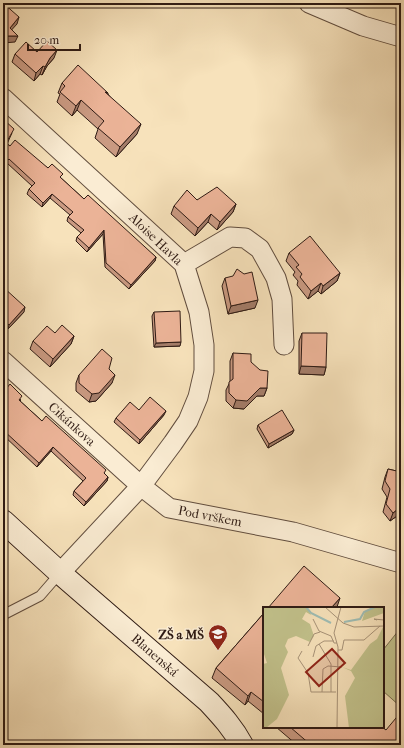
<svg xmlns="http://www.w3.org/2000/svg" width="404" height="748" font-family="'IM FELL French Canon',serif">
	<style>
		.green { fill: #c2c28c; stroke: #786e50 }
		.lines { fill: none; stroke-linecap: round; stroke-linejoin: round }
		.lane-casing { stroke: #614d3e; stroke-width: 11 }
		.street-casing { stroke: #614d3e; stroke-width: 21 }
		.secondary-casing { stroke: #2f1b14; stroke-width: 24 }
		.lane { stroke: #faecd3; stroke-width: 9 }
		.street { stroke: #faecd3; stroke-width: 19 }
		.secondary { stroke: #faecd3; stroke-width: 22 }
		.wall { fill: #ca9a82; stroke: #2f1b14 }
		.shaded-wall { fill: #a47d6a; stroke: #2f1b14 }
		.building { fill: #ebb397; stroke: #2f1b14 }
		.labels { text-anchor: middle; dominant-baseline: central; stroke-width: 3; stroke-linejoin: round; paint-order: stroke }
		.street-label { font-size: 13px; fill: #2f1b14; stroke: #faecd3 }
		.poi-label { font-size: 13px; font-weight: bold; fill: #2f1b14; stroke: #faecd3; text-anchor: end }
		.inset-river { fill: none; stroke: #9ebdb5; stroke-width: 2 }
		.inset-road { fill: none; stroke: #a79278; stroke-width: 1 }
		.view { fill: #8f2418; fill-opacity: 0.15; stroke: #8f2418; stroke-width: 2 }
		.inset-edge { fill: none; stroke: #2f1b14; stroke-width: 2 }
	</style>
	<rect width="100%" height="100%" fill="#f7e2bb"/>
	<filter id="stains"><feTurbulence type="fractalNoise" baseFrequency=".005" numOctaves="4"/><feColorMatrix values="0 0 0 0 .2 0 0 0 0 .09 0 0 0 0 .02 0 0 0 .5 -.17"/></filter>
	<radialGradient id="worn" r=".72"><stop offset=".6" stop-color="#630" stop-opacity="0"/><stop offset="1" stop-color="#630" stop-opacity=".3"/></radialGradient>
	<!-- green -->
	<path class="green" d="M399 630 401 632V707L383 691V650Z"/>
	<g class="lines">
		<defs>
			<path id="lane" d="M3 615 40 596 60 573"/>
			<path id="street" d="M309 3 363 26 401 37
				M3 98 184 264 199 312 204 345V371L198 397 188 421 173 443 141 486 60 573
				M184 264 230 237 245 238 260 249 276 278 282 299 284 345
				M3 361 141 486 169 508 293 532 401 563"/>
			<path id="secondary" d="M3 521 60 573 209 702C222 716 233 728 242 745"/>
		</defs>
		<!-- lane casing -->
		<use href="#lane" class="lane-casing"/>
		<!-- street casing -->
		<use href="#street" class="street-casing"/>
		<!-- secondary casing -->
		<use href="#secondary" class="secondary-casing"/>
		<!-- lane -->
		<use href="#lane" class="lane"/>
		<!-- street -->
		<use href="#street" class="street"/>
		<!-- secondary -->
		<use href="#secondary" class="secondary"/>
	</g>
	<!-- wall -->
	<path class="wall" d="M37 52 54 58 47 66 42 75 40 74 34 81 12 62 15 54Z
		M62 83 108 93V94L137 134 116 157 95 138 98 129 77 110 72 116 57 102 60 94 58 93Z
		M3 119 12 133 7 144 48 168 61 178 84 199 156 257 155 261 129 289 105 267 103 234 87 252 76 241 77 237 81 233 67 221 68 217 70 215 50 198 42 207 27 194 29 189 32 186 7 163 5 165 3 163Z
		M197 200 236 204 233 212 217 230 208 222 195 236 171 214 174 206Z
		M289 253 340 273 337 281 321 294 318 291 308 299 297 285 298 281 293 275 295 272 286 261Z
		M225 278 255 308 228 314 222 286Z
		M3 287 24 312 8 329 3 325Z
		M154 312 180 346 154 347 152 316Z
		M55 333 74 336 71 344 50 367 30 349 33 341Z
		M302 333 326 367 324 375 299 374V341Z
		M233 353 251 362 267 388 264 396H257L244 409 233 408 226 401V390L230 382V361Z
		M109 369 112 383 96 401 89 402 76 391V383L79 375Z
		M3 386 21 400 20 401 42 421 108 477 107 481 84 506 73 495 74 491 83 481 51 451 37 467 3 435Z
		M139 410 164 415 139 444 114 422 116 418Z
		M258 425 294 430 292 434 268 448 257 429Z
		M388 469 401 472V517L397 516 390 521 383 512 387 497 382 489 385 477Z
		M264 613V714L248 701 245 705 212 678 216 668Z
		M276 727H382L401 745H297Z"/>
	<!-- shaded-wall -->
	<path class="shaded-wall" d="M19 17 17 24 7 35 10 28Z
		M3 36H18L15 42 3 43Z
		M57 50 54 58 47 66 42 75 45 67 50 58Z
		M43 66 40 74 34 81 36 73Z
		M81 100 77 110 72 116 76 106Z
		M141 124 137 134 116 157 120 147Z
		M52 194 50 198 42 207 43 203Z
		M236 204 233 212 217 230 220 222Z
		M211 214 208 222 195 236 198 228Z
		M104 230 103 234 87 252 89 248Z
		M156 257 155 261 129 289 131 285Z
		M340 273 337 281 321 294 323 286Z
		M321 283 318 291 308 299 311 291Z
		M258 300 255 308 228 314 231 306Z
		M25 307 24 312 8 329 9 325Z
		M74 336 71 344 50 367 53 359Z
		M181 342 180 346 154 347 156 343Z
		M301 366 326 367 324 375 299 374Z
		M115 375 112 383 96 401 89 402 92 394Z
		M260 388H267L264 396H257L244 409 233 408 236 400Z
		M166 411 164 415 139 444 140 440Z
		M294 430 292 434 268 448 269 444Z
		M53 447 51 451 37 467 39 463Z
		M108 477 107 481 84 506 86 502Z
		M399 508 397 516 390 521 393 513Z
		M340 598 337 607 336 608H331Z
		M251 692 248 701 245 705 248 696Z"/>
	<!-- building -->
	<path class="building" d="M3 3 19 17 10 28 18 36H3Z
		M47 41 57 50 50 58 45 67 43 66 36 73 15 54 26 42 37 52Z
		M78 65 108 93 105 92 141 124 120 147 98 128 104 121 81 100 76 106 60 92 65 86 62 83Z
		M3 119 14 129 6 143 10 146 15 140 48 168 52 164 63 174 60 177 84 199 88 195 156 257 131 285 106 263 104 230 89 248 77 237 84 230 68 217 73 212 52 194 43 203 29 189 35 183 9 159 7 161 3 157Z
		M217 187 236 204 220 222 211 214 198 228 174 206 187 190 197 200Z
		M310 236 340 273 323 286 321 283 311 291 300 277 302 274 296 267 299 265 289 253Z
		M237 269 244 274 252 272 258 300 231 306 225 278 233 276Z
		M3 287 25 307 9 325 3 319Z
		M180 311 181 342 156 343 154 312Z
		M62 325 74 336 53 359 33 341 47 326 55 333Z
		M302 333H327L326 367 301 366Z
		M102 349 112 358 109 369 115 375 99 393 92 394 79 383V375Z
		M233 353 251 354V362L260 370 268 371 267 388H260L247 401 236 400 229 393V382L233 379Z
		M10 384 22 396 19 400 42 421 46 416 106 470 104 473 108 477 86 502 74 491 86 478 53 447 39 463 3 430V386L6 389Z
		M150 397 166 411 140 440 116 418 130 402 139 410Z
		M282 410 294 430 269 444 258 425Z
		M388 469 401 472V509L399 508 393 513 386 504 390 489 385 481Z
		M304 566 340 598 331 608H268Z
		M264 613V702L251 692 248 696 216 668Z
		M401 712V745H311L290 727H382L386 730Z"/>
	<!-- icons -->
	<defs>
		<symbol id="school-pin" viewBox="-11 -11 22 30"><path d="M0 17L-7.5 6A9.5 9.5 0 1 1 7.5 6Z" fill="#8f2418" stroke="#faecd3"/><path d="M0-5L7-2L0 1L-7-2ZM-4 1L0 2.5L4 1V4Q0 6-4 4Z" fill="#fff"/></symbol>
	</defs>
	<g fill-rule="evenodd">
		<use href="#school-pin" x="207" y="623" width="22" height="30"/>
	</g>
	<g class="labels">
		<!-- street labels -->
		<g class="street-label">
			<text transform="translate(156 239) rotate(44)">Aloise Havla</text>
			<text transform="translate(72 424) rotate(42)">Cikánkova</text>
			<text transform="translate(210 516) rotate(11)">Pod vrškem</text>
			<text transform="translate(155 655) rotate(41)">Blanenská</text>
		</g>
		<!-- poi labels -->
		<g class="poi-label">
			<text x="204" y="634">ZŠ a MŠ</text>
		</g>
	</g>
	<!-- overview -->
	<g transform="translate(263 607)">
		<rect width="121" height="121" fill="#f7e2bb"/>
		<path d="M0 0H44L48 8 43 5 39 12 47 17 51 29 47 35 33 29 25 32 22 39 25 45 18 61 26 88 14 112 3 121H0V57L4 56 0 44ZM110 0H121V6L99 14 102 4ZM120 20 121 121H86L82 89 92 71 88 64 79 60 88 63 107 37 114 32Z" fill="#c2c28c"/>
		<path class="inset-river" d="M43 0 48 6 68 16M81 15 97 12 101 5 112 0"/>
		<path class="inset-road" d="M62 0 80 16M50 12 56 24 68 29 71 36H74M114 13 111 12 121 13M80 16 91 20 121 19M56 37 68 57V85M45 39 51 27 57 25M75 43H79L81 33H101L117 19M39 44 35 51 45 66 48 85H73M50 50 53 39 61 34H71M59 85 60 62 65 59 79 60M74 121 75 40 71 26 78 0"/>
		<path class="view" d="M69 42 82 56 56 79 43 65Z"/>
		<rect width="121" height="121" class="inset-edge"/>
	</g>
	<!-- margin -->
	<rect width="404" height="748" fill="none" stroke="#f7e2bb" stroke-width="16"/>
	<rect x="4" y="4" width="396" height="740" fill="none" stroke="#2f1b14" stroke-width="2"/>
	<rect x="8" y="8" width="388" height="732" fill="none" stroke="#2f1b14"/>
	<!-- scale -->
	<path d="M28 44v6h52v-6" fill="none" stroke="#2f1b14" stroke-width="2"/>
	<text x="34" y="44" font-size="12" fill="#2f1b14" stroke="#faecd3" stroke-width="3" paint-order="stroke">20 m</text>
	<rect width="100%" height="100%" filter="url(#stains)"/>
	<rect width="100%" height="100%" fill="url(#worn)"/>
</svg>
